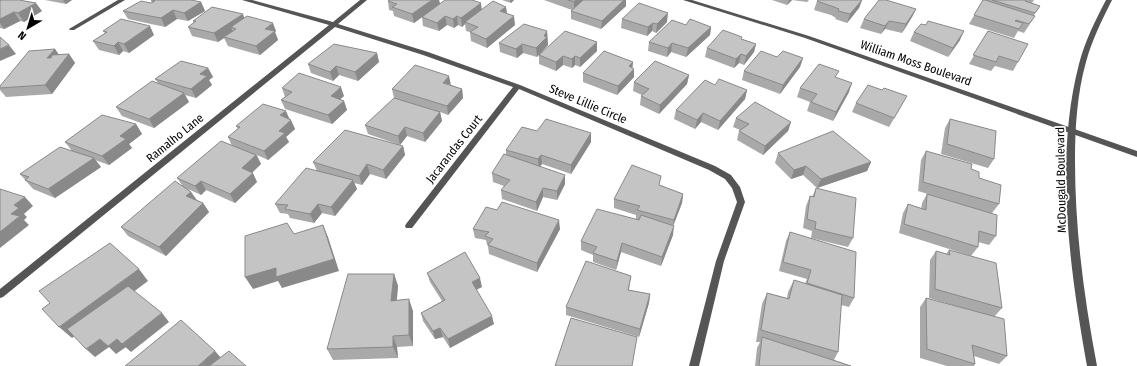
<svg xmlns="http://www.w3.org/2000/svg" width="1137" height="366" font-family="'Fira Sans Condensed',sans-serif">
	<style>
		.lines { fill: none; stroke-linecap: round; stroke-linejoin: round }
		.minor { fill: #555; fill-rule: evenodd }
		.tertiary { fill: #555; fill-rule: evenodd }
		.wall { fill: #a9a9a9 }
		.shaded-wall { fill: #898989 }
		.building { fill: #c4c4c4; stroke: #898989 }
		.labels { text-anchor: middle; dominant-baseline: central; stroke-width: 3.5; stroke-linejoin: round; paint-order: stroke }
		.street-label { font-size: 12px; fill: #000; stroke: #fff }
	</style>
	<rect width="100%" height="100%" fill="#fff"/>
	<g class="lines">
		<!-- minor -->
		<path class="minor" d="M118 0H125L74 30H70L69 29Z
			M242 0H252L333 22 360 0H367L338 24 428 52 520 85 715 166 731 175 740 187 745 202 724 261 699 366H689L716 261 737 202 732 188 725 179 709 170 519 89 412 228H406L405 226 406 224 513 87 423 55 335 27 3 297 0 298V289L329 25Z
			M1106 0H1112C1102 20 1092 40 1086 62 1077 94 1075 128 1075 161 1075 230 1084 298 1097 366H1087C1070 271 1054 159 1079 64 1085 41 1095 21 1106 0Z"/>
		<!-- tertiary -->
		<path class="tertiary" d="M683 0H692L809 36 1137 151V157L805 38Z"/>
	</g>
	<!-- wall -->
	<path class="wall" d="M0 0 42 11 24 22 20 21 4 29 0 28Z
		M45 0H72L66 4Z
		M151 0 201 2 205 11 188 21 177 19 165 27 128 19 123 11 151 3H152Z
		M389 0H439L440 4 482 9 506 7 507 14 515 25 487 48 471 41 470 32 466 31 465 24 462 27 458 25 454 28 447 25 439 31 423 26 422 17 414 23 394 16 393 11 389 10 388 1Z
		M502 0H514L511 3Z
		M544 0H626V6L601 29 571 19V11L572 10Z
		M772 0H792L787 5Z
		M792 0H809L807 2Z
		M818 0H862L859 8 847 23 835 19 836 18 831 15 814 10 817 1Z
		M983 0H1034L1032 3 1040 6 1034 15 1035 16 1024 33 1018 31 1014 38 969 24Z
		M916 9 912 17 902 33 885 29 881 34 860 28 864 19Z
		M244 18 276 31 275 32 278 40 260 55 228 46 224 38 218 42 192 36 188 27 194 23 193 21Z
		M622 19 667 22 656 33 652 31 647 36 621 28Z
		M686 25 711 27 710 35 686 57 671 52 667 57 648 51 649 42Z
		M926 25 960 40 948 57 910 41 914 32Z
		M103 31 154 35 129 53 123 51 119 55 99 50 93 41 105 33Z
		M547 31 548 45 537 57 523 53 517 58 500 52 499 43Z
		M988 31 1018 62 1013 71 995 66 991 71 969 64Z
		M742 39 756 44 754 52 744 65 739 63 734 68 705 57 707 48Z
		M597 42V51L580 67 575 65 572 68 563 65 556 71 539 64V55Z
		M55 49 59 55 69 54 75 63 52 94 6 97 0 90V86Z
		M377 53 379 62 358 81 339 75 333 81 311 73 308 64Z
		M777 57 803 58 800 67 780 94 742 80 744 71Z
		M633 62 632 68 634 77 617 95 583 82V73Z
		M208 68 213 77 209 80 212 85 196 98 185 95 189 102 154 128 122 116 116 107 158 83 155 79Z
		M689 75 687 84 659 114 640 105 641 96 642 95 633 91 634 82Z
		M837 78 849 92 833 121 807 111 810 102 797 97 800 88Z
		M451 85 462 89 463 98 448 115 440 112 442 121 425 142 407 136 400 145 368 134 365 125 394 98 392 89Z
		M715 85 747 90 745 99 718 130 701 122 695 129 674 119 676 110Z
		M282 88 344 96 340 99 344 101 347 110 332 124 285 109 281 100 285 97Z
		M856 103 902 105 889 127 852 112Z
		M736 118 791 122 788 131 763 155 737 140 739 131 740 130 733 127Z
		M290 119 295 129 286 137 289 142 268 160 257 155 261 164 252 173 257 182 235 203 206 190 201 195 188 189 191 192 197 200 203 203 209 212 166 256 128 236 121 227 182 185 177 178 232 146 228 137 238 129 236 126Z
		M950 119 994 159 988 168 941 154 945 128Z
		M136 124 142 134 129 144 132 148 109 165 95 160 101 167 55 198 33 189 20 174 72 151 65 142Z
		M537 131 591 133V142L571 174 542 164 540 166 565 184 557 200 543 197 537 211 502 199 501 190 504 186 493 182 492 173 506 155V150Z
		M403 146 405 155 386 179 370 174 362 185 354 183 357 189 335 216 322 213 314 223 290 218 288 214 280 213 275 204 317 171 313 162Z
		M926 151 971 169 999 204 992 213 996 236 989 245 978 242V247L971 256 899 233 903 213 908 204 921 209 922 203 927 194 981 210 918 191 921 160Z
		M778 153 871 162 867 171 817 188 803 175 791 179 775 163Z
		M660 185 683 194 682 203 673 226V235L661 266 621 252 616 270 593 262V255L581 250V241L636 219V215L614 208V199Z
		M816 188 853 238 848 247 811 238 812 231 803 228 806 206 810 196 812 197Z
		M473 229H560L537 272 489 254 488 246 487 245 486 240 475 238Z
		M790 232 854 298 849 307 841 305 838 352 834 360 851 366H755L757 348 760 342H756L762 304 767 293 787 298 788 292 794 280 805 284 807 279 779 271 786 241Z
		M949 250 1002 308 994 317 1007 356 999 364 974 356 975 364 974 366H947L920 358V307L926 298 983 314 929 298 930 260 936 251 946 254Z
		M427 273 482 287 476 289 494 324 450 348 443 337 435 339 423 321 421 313 442 301 430 282Z
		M394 274 398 286 397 301 413 311V346L397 347 398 358 333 360 327 349Z
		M631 276 629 290 650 294 649 303 639 337 566 315V307Z"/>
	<!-- shaded-wall -->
	<path class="shaded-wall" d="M63 0H72L66 4Z
		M432 0H439L440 4 414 23 412 14Z
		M510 0H514L511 3Z
		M576 0H585L574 11V2Z
		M624 0H626V6L601 29 602 21Z
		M789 0H792L787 5Z
		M862 0 859 8 847 23 850 14Z
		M201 2 205 11 188 21 184 13Z
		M36 3 42 11 24 22 18 13Z
		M481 3 482 11 465 22V24L462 27 461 18Z
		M506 7 507 15 500 11Z
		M916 9 912 17 902 33 906 24Z
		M173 10 177 19 165 27 161 18Z
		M14 12 20 21 4 29 0 23V19Z
		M668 13 667 22 656 33 657 24Z
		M243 14 246 23 236 29 231 27 233 32 224 37V38L218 42 214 33Z
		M445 16 447 25 439 31 437 23Z
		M457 16 458 25 454 28 453 19Z
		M514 16 515 25 487 48 486 39Z
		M889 21 885 29 881 34 885 26Z
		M273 23 276 31 275 32 278 40 260 55 256 46 265 29Z
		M653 23 652 31 647 36 648 27Z
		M150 26 154 35 129 53 124 44Z
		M711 27 710 35 686 57 688 48Z
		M547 31 548 45 537 57 536 48Z
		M964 31 960 40 948 57 953 48Z
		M118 42 123 51 119 55 114 46Z
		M597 42V51L580 67V58Z
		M672 43 671 52 667 57 668 48Z
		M522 44 523 53 517 58 516 49Z
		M756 44 754 52 744 65 746 56Z
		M9 45 16 54 0 61V49Z
		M55 49 61 58H47Z
		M377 53 379 62 358 81 355 72Z
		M69 54 75 63 52 94 45 85Z
		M741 54 739 63 734 68 736 59Z
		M563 56V65L556 71V62Z
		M575 56V65L572 68V59Z
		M803 58 800 67 780 94 783 85Z
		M633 62 632 71 629 66Z
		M336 66 339 75 333 81 330 72Z
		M208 68 213 77 209 80 212 85 196 98 191 89 200 74Z
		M634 69V77L617 95 618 86Z
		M689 75 687 84 659 114 660 105Z
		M449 76 451 85 443 83Z
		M852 83 849 92 833 121 836 112Z
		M341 87 344 96 334 105 331 96Z
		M462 89 463 98 448 115 447 106Z
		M747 90 745 99 718 130 720 121Z
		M184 93 189 102 154 128 149 119Z
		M344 101 347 110 332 124 328 115Z
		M286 111 290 120 280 115Z
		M440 112 442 121 425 142 423 133Z
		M703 113 701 122 695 129 697 120Z
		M291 120 295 129 286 137 289 142 268 160 264 151 279 131Z
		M791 122 788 131 763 155 765 146Z
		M136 124 142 134 129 144 132 148 109 165 102 156 120 136Z
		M405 127 407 136 400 145 398 136Z
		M591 133V142L571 174V165Z
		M403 146 405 155 386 179 383 170Z
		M256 155 261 164 247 177 242 168Z
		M541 155 542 164 539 168 538 159Z
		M94 158 101 167 55 198 48 189Z
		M871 162 867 171 817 188 821 179Z
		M367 164 370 174 362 185 359 176Z
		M806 166 803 175 791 179 794 170Z
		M253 173 257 182 235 203 230 194Z
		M565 175V184L557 200V191Z
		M353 180 357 189 335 216 331 207Z
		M201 181 206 190 201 195 195 186Z
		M543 188V197L537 211 536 202Z
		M191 192 197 201 186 196Z
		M683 194 682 203 672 229 674 220Z
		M25 197 33 206 24 214 27 217 24 220 29 225 0 248V232L14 205Z
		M203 203 209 212 166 256 159 247Z
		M318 204 322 213 314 223 310 214Z
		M559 220 560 229 537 272V263Z
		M323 225 328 237 339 271 282 288 278 281 253 289 245 277Z
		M674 226 673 235 661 266 662 257Z
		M622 243 621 252 616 270 617 261Z
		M139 269 148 281 72 338 59 327Z
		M394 274 398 286 395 313 391 301Z
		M480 278 482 287 474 291 472 282Z
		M650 294 649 303 639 337 640 329Z
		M409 299 413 311V346L409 335Z
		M162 313 169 322 131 352 122 344Z
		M492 316 494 324 450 348 448 339Z
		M440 328 443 337 435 339 433 331Z
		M393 336 397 347 398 358 393 347Z
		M100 339 109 347 95 357 86 349Z
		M117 339 126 347 116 354 108 346Z
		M215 351 222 359 214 366H198Z"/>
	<!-- building -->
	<path class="building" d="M2 0H19L36 3 18 13 14 12 0 19V1Z
		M151 0H191L201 2 184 13 173 10 161 18 123 11 141 1 151 3 155 1Z
		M389 0H432L412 14 392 7 397 4 388 1Z
		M445 0H472L481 3 461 18 457 16 453 19 445 16 437 23 422 17Z
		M568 0H576L574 2Z
		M583 0H624L602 21 571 11Z
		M818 0H862L850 14 838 11 839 9 834 7 817 1Z
		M879 0H886L916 9 906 24 889 21 885 26 864 19Z
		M983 0H985L1035 16 1029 24 1016 20 1015 21 1023 23 1019 29 974 15Z
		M992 0H1026L1025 1 1040 6 1035 13Z
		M493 1 506 7 500 11 514 16 486 39 470 32 478 27 465 22Z
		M639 3 668 13 657 24 653 23 648 27 622 19Z
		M212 7 243 14 214 33 188 27 196 21H193Z
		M247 16 273 23 265 29 275 31 256 46 224 37 236 29 231 27Z
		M121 19 150 26 124 44 118 42 114 46 93 41 107 32 103 31Z
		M690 19 711 27 688 48 672 43 668 48 649 42 672 20 686 25Z
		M928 21 964 31 953 48 914 32 921 24 926 25Z
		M524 24 547 31 544 36 547 37 536 48 522 44 516 49 499 43Z
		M723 30 742 37 741 39 756 44 746 56 741 54 736 59 707 48Z
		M565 31 597 42 580 58 575 56 572 59 563 56 556 62 539 55Z
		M988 31 1028 44 1018 62 999 56 996 62 973 55Z
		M0 37 9 45 0 49Z
		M334 44 377 53 355 72 336 66 330 72 308 64Z
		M55 49 47 58H51L52 55 69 54 45 85 0 88V86L29 51Z
		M604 51 633 62 629 66 634 69 618 86 583 73Z
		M761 51 777 57 783 51 803 58 783 85 744 71Z
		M181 61 208 68 200 74 207 76 191 89 155 79Z
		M655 61 689 75 660 105 641 96 649 89 634 82Z
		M819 64 839 71 835 77 852 83 836 112 811 102 817 94 800 88Z
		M415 65 449 76 443 83 462 89 447 106 392 89Z
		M299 73 341 87 331 96 344 101 328 115 281 100 292 92 282 88Z
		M719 79 747 90 720 121 703 113 697 120 676 110 705 80 715 85Z
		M152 81 184 93 149 119 116 107Z
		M868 85 882 90 884 88 907 96 894 118 856 103Z
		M394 98 440 112 423 133 405 127 398 136 365 125Z
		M755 102 791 122 765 146 739 131 749 124 736 118Z
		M263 104 286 111 280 115 291 120 279 131 285 133 264 151 228 137 240 127 236 126Z
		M102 115 136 124 120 136 126 139 102 156 65 142Z
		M546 119 591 133 571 165 541 155 538 159 506 150 522 127 537 131Z
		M950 119 996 131 994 159 947 144Z
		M345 130 403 146 383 170 367 164 359 176 313 162Z
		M833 131 871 162 821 179 806 166 794 170 778 153Z
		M221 141 256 155 242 168 253 173 230 194 201 181 195 186 177 178Z
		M60 147 94 158 48 189 25 180 29 177 20 174Z
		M926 151 972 164 971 169 979 172V178L1001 185 999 204 923 182Z
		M504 154 565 175 557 191 543 188 536 202 501 190 510 180 492 173Z
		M632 165 661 176 659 185 683 194 674 220 637 210 640 206 614 199Z
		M306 168 353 180 331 207 318 204 310 214 285 209 288 205 275 204Z
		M175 181 191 192 186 196 203 203 159 247 121 227Z
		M816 188 856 198 853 238 815 229 816 222 807 219 810 196 814 197Z
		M0 189 25 197 14 205 19 208 11 214 20 216 0 232Z
		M927 194 997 215 996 236 979 231 978 247 904 224 908 204 926 210Z
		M502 202 559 220 537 263 488 245 493 239 485 236 489 232 473 229 486 207 497 210Z
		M597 209 639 220 641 215 674 226 662 257 622 243 617 261 593 253 597 247 581 241Z
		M287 223 294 234 323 225 334 259 276 277V268L245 277V236Z
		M790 232 856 252 854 298 807 283 811 270 783 262Z
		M110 243 139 269 59 327 42 309 50 303 39 291Z
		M949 250 996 263 1002 308 935 289 936 251 950 255Z
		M465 252 480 278 472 282 492 316 448 339 440 328 433 331 421 313 445 300 427 273Z
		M586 261 631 276 628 290 650 294 640 329 566 307Z
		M348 274H394L391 301 409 299V335L393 336V347L327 349Z
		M794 280 842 295 838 352 761 330 767 293 789 299Z
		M128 286 162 313 122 344 117 339 108 346 100 339 86 349 67 329Z
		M926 298 1004 319 1007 356 972 345 975 364 927 349Z
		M571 318 637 337 632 366H555Z
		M181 320 215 351 198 366H125Z
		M762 337 851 366H759Z
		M229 351 246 366H209Z"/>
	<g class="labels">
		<!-- street labels -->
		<g class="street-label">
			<text transform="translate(916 63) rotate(19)">William Moss Boulevard</text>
			<text transform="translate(588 104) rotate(23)">Steve Lillie Circle</text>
			<text transform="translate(175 138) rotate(-39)">Ramalho Lane</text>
			<text transform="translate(454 149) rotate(-52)">Jacarandas Court</text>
			<text transform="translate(1061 180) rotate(-91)">McDougald Boulevard</text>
		</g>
	</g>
	<!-- north arrow -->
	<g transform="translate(28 28) rotate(218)" stroke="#ffffff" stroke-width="3" paint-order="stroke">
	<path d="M0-3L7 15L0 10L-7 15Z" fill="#000000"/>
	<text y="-6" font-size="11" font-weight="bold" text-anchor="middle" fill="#000000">N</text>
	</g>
</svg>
